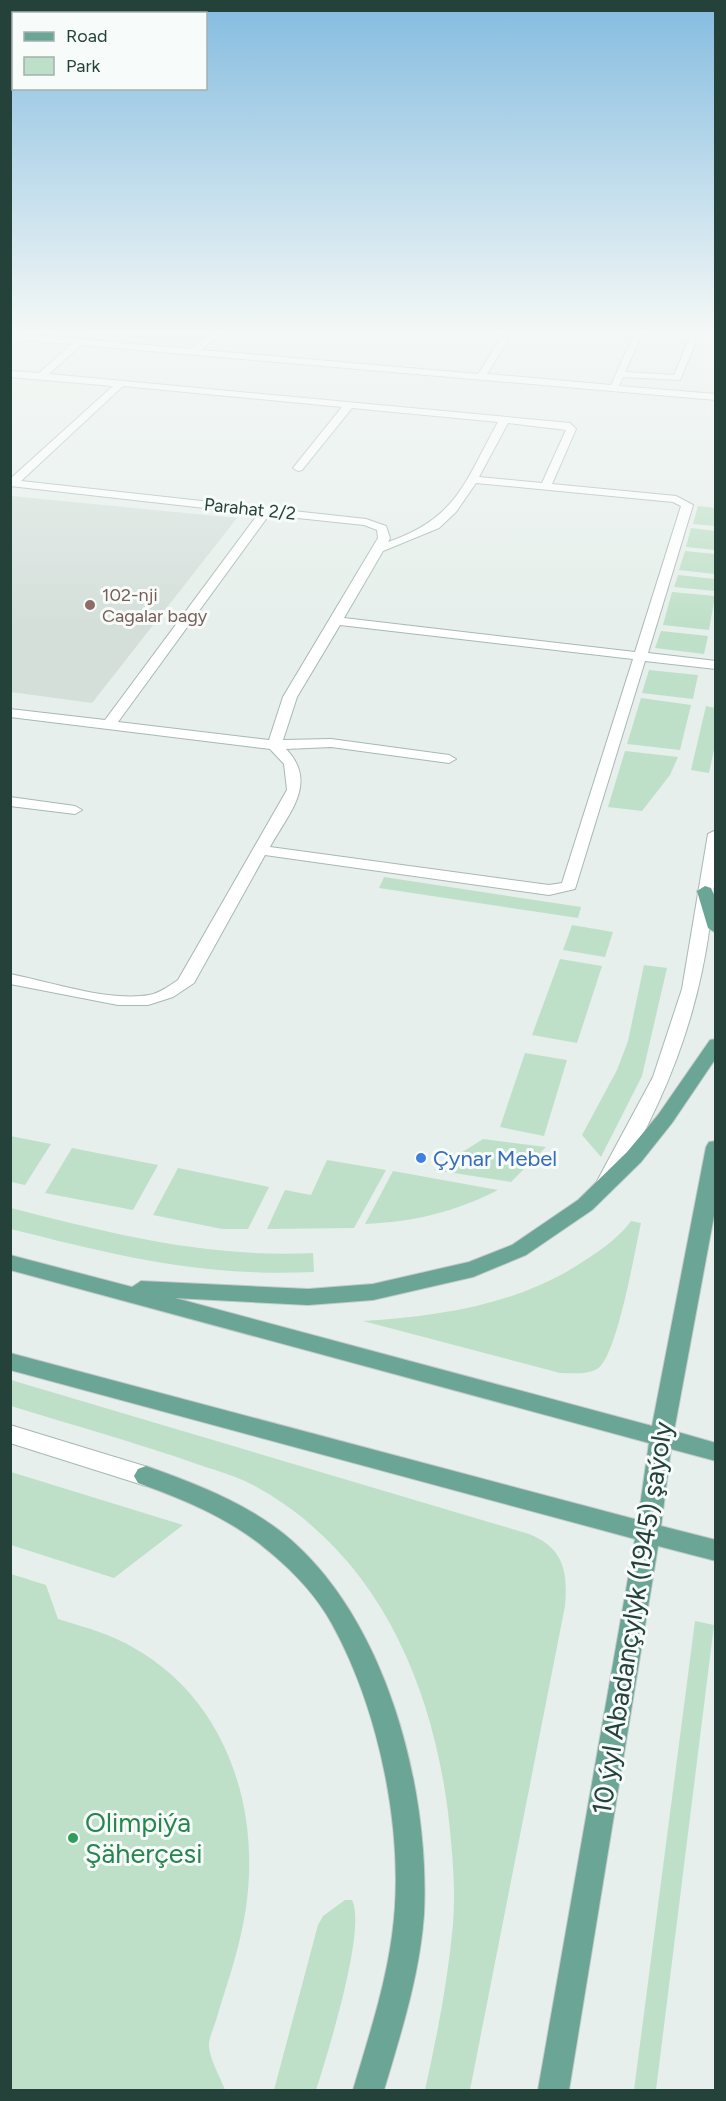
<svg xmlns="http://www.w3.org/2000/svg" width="726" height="2101" font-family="Figtree,sans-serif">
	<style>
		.built { fill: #d4dfda }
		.green { fill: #bfe0c8 }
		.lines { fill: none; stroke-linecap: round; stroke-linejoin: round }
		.minor-casing { stroke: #a8b8b2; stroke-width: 2 }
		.major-casing { stroke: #c2cac8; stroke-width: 2 }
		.minor { fill: #fff; fill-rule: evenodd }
		.major { fill: #6aa596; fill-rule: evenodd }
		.education-dot { fill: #8d6e63; stroke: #f7fbf9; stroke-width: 2 }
		.shop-dot { fill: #3f7fe0; stroke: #f7fbf9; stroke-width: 2 }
		.leisure-dot { fill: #2e9e5b; stroke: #f7fbf9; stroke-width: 2 }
		.labels { text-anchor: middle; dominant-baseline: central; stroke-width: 6; stroke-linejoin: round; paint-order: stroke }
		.far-street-label { font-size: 18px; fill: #24423a; stroke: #f7fbf9 }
		.far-education-label { font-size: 18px; fill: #785e54; stroke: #f7fbf9; text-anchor: start }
		.shop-label { font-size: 22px; fill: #366cbe; stroke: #f7fbf9; text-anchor: start }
		.near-street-label { font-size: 27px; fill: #24423a; stroke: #f7fbf9 }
		.near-leisure-label { font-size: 27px; fill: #27864d; stroke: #f7fbf9; text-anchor: start }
	</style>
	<rect width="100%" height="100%" fill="#e6efeb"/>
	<!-- built -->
	<path class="built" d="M65 332H206L193 344Z
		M11 496 237 518 92 703 11 692Z"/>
	<!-- green -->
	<path class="green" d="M698 506 715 508V526L693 524Z
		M691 528 715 531V550L686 547Z
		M685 551 715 554V574L679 570Z
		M678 575 715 579V591L674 587Z
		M672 592 715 596 709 630 663 625Z
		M661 631 708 636 704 654 655 648Z
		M649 670 698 675 693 699 642 693Z
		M641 698 691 705 680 750 627 744Z
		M706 706 715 708V745L709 773 691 770Z
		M625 751 678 757 670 775 642 811 608 807Z
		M384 877 581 907 578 918 379 888Z
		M572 925 613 932 605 957 563 950Z
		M560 959 602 966 577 1043 532 1035Z
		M644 965 667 968 642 1076 601 1157 582 1135 617 1070 628 1041Z
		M525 1053 567 1060 544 1136 500 1127Z
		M10 1136 51 1144 25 1185 11 1182Z
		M483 1139 546 1147 511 1182 434 1170Z
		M72 1148 158 1165 133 1210 45 1193Z
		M327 1160 386 1170 354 1228 267 1229 285 1190 311 1195Z
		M178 1168 269 1187 248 1229H222L153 1215Z
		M393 1171 498 1190C455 1212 413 1222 365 1224Z
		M11 1208C113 1234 206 1258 313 1253L314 1272C202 1277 118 1256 11 1229Z
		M631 1221 641 1223C635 1249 617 1358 597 1369 586 1375 572 1373 560 1373L363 1321C443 1316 523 1304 590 1257 605 1247 620 1236 631 1221Z
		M11 1380 529 1534C564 1548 568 1572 565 1606L470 2090H425C437 2036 448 1980 453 1924 456 1887 452 1849 448 1812 431 1679 375 1550 251 1484 234 1475 213 1470 194 1463 134 1442 72 1425 11 1406Z
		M11 1472 183 1525 114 1578 11 1545Z
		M11 1574 46 1585 58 1619C84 1627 111 1634 134 1648 235 1705 266 1828 241 1934 235 1962 225 1990 217 2017 215 2025 210 2035 209 2043 208 2057 221 2078 225 2090H11Z
		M695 1621 714 1625 656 2090H634Z
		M345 1900H352C367 1928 327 2056 316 2090H274L318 1925 323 1916Z"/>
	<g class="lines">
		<defs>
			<path id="minor" d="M212 332H221L202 350 478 374 505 332H513L487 374 611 385 635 332H643L625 372 674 375 692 332H700L680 380 623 377 619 386 716 394V400L81 345 49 374 570 423 576 429 552 484 676 496 693 505 648 653 716 661V669L645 661 575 889 549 895 265 855 194 983 173 997 148 1005H118L10 984V974C51 982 109 1002 149 995 160 993 169 986 178 980L287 790 284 764 270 749 10 717V709L105 720 258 514 10 486V479L113 386 10 377V371L39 373 72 344 10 339V333L192 349ZM123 386 342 407 293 468 298 471 302 470 352 408 498 422C465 481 458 518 388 542L390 538 386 526 366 519 21 481ZM508 423 566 430 542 483 479 477ZM476 483 673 502 681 506 635 652 344 618 383 551 439 528 456 512ZM269 515 364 525 377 530 378 538 283 697 269 740 118 722ZM340 625 633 659 562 883 549 885 270 847C288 814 319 783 286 749L331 747 449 763 456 759 449 755 331 739 283 740 297 697Z
				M10 797 75 806 82 810 75 814 10 806Z
				M716 830C716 965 683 1072 613 1188H599L596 1183 653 1077 682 989 708 834Z
				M10 1425 154 1469 158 1476 154 1483 146 1486 10 1443Z"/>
			<path id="major" d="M705 886 711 888 716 899V933L708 928 697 891Z
				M716 1039V1058L672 1123 641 1162 592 1210 526 1255 473 1277 373 1300 308 1305 175 1298 652 1426 706 1147 709 1142 716 1141V1205L674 1431 716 1443V1461L671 1449 661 1526 716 1540V1561L658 1546 569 2090H538L635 1539 10 1370V1353L638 1520 649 1443 10 1270V1255L132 1287 141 1281 308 1289 373 1284 469 1262 512 1245 578 1200 627 1152 658 1115 710 1040Z
				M146 1466C194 1483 244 1502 284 1534 386 1617 430 1787 424 1914 420 1974 401 2033 384 2090H353C368 2039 385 1988 392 1936 406 1837 380 1711 332 1624 317 1596 291 1569 266 1549 229 1518 183 1499 138 1483L134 1476 138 1469Z"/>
		</defs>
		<!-- minor casing -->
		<use href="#minor" class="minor-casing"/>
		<!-- major casing -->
		<use href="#major" class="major-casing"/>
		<!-- minor -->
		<use href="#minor" class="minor"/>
		<!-- major -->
		<use href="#major" class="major"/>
	</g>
	<!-- sky -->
	<linearGradient id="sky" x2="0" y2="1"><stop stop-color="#84bce0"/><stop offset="0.53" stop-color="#f4f8f6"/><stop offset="1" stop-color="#f4f8f6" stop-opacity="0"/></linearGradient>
	<rect width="726" height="626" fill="url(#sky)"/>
	<!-- markers -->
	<circle class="education-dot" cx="90" cy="605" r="6"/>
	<circle class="shop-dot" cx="421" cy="1158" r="6"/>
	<circle class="leisure-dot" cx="73" cy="1838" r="6"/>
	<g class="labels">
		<!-- far-street labels -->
		<g class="far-street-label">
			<text transform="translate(250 509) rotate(6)">Parahat 2/2</text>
		</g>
		<!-- far-education labels -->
		<g class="far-education-label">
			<text x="102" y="595">102-nji<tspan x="102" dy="21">Cagalar bagy</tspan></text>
		</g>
		<!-- shop labels -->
		<g class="shop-label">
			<text x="433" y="1158">Çynar Mebel</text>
		</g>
		<!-- near-street labels -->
		<g class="near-street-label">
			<text transform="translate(632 1618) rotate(-81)">10 ýyl Abadançylyk (1945) şaýoly</text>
		</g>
		<!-- near-leisure labels -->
		<g class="near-leisure-label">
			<text x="85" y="1822">Olimpiýa<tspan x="85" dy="31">Şäherçesi</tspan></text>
		</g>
	</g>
	<!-- border -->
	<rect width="726" height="2101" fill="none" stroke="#24423a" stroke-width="24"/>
	<!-- legend -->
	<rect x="12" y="12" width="195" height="78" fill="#f7fbf9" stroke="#a3b1ad" stroke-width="1.5"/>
	<rect x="24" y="32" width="30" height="9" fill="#6aa596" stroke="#a3b1ad" stroke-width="1.5"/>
	<text x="66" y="42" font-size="18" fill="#24423a">Road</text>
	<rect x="24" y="57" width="30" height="18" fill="#bfe0c8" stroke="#a3b1ad" stroke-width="1.5"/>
	<text x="66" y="72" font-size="18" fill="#24423a">Park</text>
</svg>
